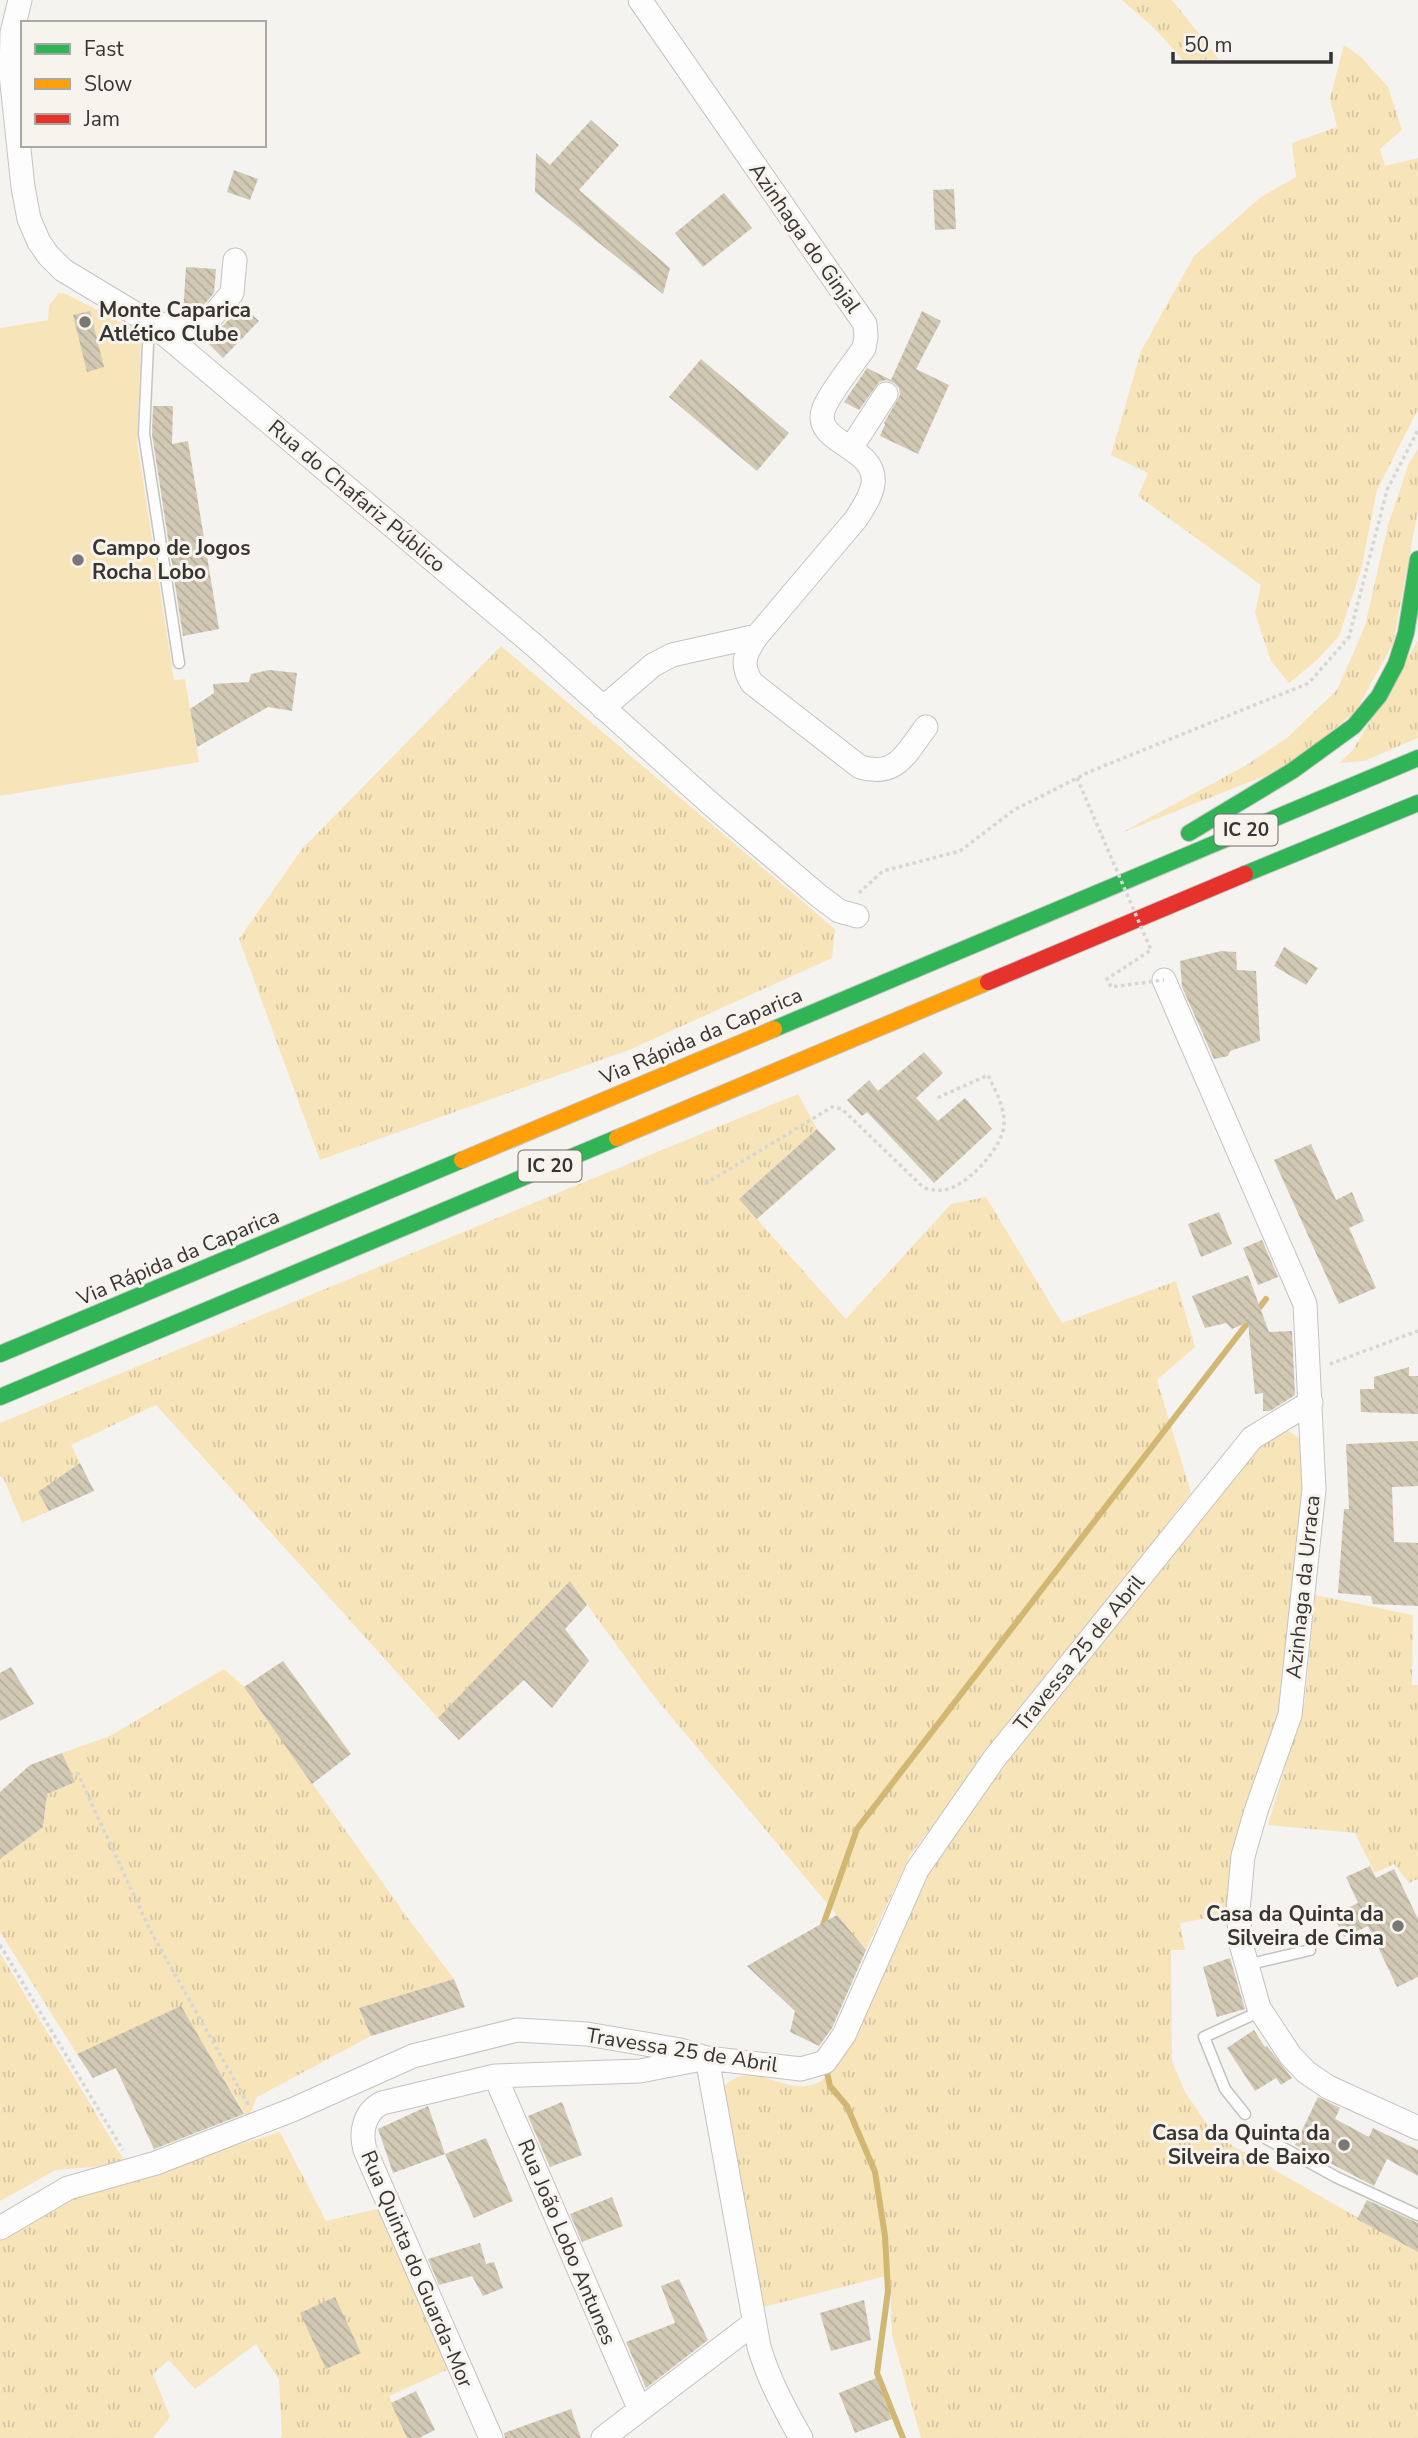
<svg xmlns="http://www.w3.org/2000/svg" width="1418" height="2438" font-family="'Nunito Sans',sans-serif">
	<style>
		.grass { fill: url(#grass-tufts) }
		.garden { fill: #f7e4b9 }
		.lines { fill: none; stroke-linecap: round; stroke-linejoin: round }
		.stream { stroke: #d1b772; stroke-width: 6 }
		.building { fill: url(#building-back-hatch) }
		.lane-casing { stroke: #c4c3c0; stroke-width: 13 }
		.street-casing { stroke: #c4c3c0; stroke-width: 25 }
		.fast-casing { stroke: #c4c3c0; stroke-width: 18 }
		.slow-casing { stroke: #c4c3c0; stroke-width: 18 }
		.jam-casing { stroke: #c4c3c0; stroke-width: 18 }
		.path { stroke: #d6d6d5; stroke-width: 3.5; stroke-dasharray: 3.5 3.5; stroke-linecap: butt }
		.lane { stroke: #fefdfd; stroke-width: 10 }
		.street { stroke: #fefdfd; stroke-width: 23 }
		.fast { stroke: #30b455; stroke-width: 16 }
		.slow { stroke: #ff9f0a; stroke-width: 16 }
		.jam { stroke: #e5322d; stroke-width: 16 }
		.path-bridge { stroke: #d6d6d5; stroke-width: 3.5; stroke-dasharray: 3.5 3.5; stroke-linecap: butt }
		.poi-dot { fill: #797875; stroke: #f7f4ed; stroke-width: 2.5 }
		.labels { text-anchor: middle; dominant-baseline: central; stroke-width: 6; stroke-linejoin: round; paint-order: stroke }
		.shield { fill: #f7f4ed; stroke: #706e6b; stroke-width: 2 }
		.shield-label { font-size: 19px; font-weight: bold; fill: #363533 }
		.street-label { font-size: 21px; fill: #363533; stroke: #f7f4ed }
		.poi-label { font-size: 21px; font-weight: bold; fill: #363533; stroke: #f7f4ed; text-anchor: start }
	</style>
	<defs>
		<pattern id="grass-tufts" width="24" height="20" patternUnits="userSpaceOnUse" patternTransform="scale(1.75)"><rect width="24" height="20" fill="#f7e4b9"/><path d="M3 7l-1-3M5 7V3M7 7l1-3M15 17l-1-3M17 17v-4M19 17l1-3" fill="none" stroke="#d4c4a0"/></pattern>
		<pattern id="building-back-hatch" width="6" height="6" patternUnits="userSpaceOnUse" patternTransform="scale(1.75)"><rect width="6" height="6" fill="#d2c9b5"/><path d="M-1 5l2 2M0 0l6 6M5-1l2 2" fill="none" stroke="#b5ad9c"/></pattern>
	</defs>
	<rect width="100%" height="100%" fill="#f5f3ef"/>
	<!-- grass -->
	<path class="grass" d="M1122 0H1172L1219 59 1183 60 1154 28Z
		M1344 45 1361 57 1388 87 1402 130 1380 149 1385 166 1418 158V409L1377 490 1361 570 1339 636 1317 660 1289 683 1271 661 1255 613 1261 585 1138 496 1148 473 1111 455 1141 351 1194 256 1261 197 1296 177 1292 143 1337 127 1330 98Z
		M1418 449V510L1393 644 1355 712 1287 767 1121 833 1245 766 1287 738 1337 690 1365 626 1388 525 1409 463Z
		M1418 640V738L1364 761 1339 763 1353 750Z
		M501 646 835 929 832 958 629 1050 320 1160 239 939 302 849Z
		M798 1094 817 1129 739 1199 846 1319 951 1204 986 1197 1062 1323 1176 1281 1195 1347 1157 1380 1191 1493 910 1855 866 1950 653 1695 570 1581 438 1718 156 1405 71 1445 80 1463 49 1511 22 1523 3 1477H0V1423Z
		M1285 1430C1299 1436 1305 1441 1307 1456L1279 1715 1235 1853 1230 1877 1229 1914 1180 1923 1185 1950H1171L1172 2061 1185 2092 1214 2135 1416 2251 1418 2249V2438H921L892 2335 890 2275 763 2307 722 2089C754 2053 784 2100 819 2082 825 2079 831 2072 835 2067L933 1859 1249 1450Z
		M1315 1595 1413 1615 1412 1685H1418V1879L1409 1883 1394 1864 1375 1873 1355 1833 1268 1825 1305 1700Z
		M224 1669 244 1687 404 1913 454 1979 360 2008 371 2036 257 2097 248 2119 181 2007 77 2054 0 1932V1859L43 1827 47 1794 75 1782 62 1753 110 1736Z
		M0 1953 126 2164 56 2170 0 2201Z
		M280 2132 326 2221 381 2208 449 2369 389 2396 407 2438H280L282 2437 279 2380 256 2344 195 2389 169 2360 153 2374 170 2417 153 2438H0V2241L72 2195Z"/>
	<!-- garden -->
	<path class="garden" d="M59 293 66 294 141 333 137 442 174 680 185 679 199 762 0 796V328L48 320 49 305Z"/>
	<g class="lines">
		<!-- stream -->
		<path class="stream" d="M822 1928 857 1829 1266 1299
			M826 2068 830 2086 847 2106 875 2172 885 2236 888 2291 877 2373 903 2438"/>
	</g>
	<!-- building -->
	<path class="building" d="M591 120 619 145 579 190 670 268 663 294 535 192 536 153 550 165Z
		M234 170 258 179 250 200 227 192Z
		M954 189 956 229 935 230 933 190Z
		M724 193 752 228 703 267 675 233Z
		M186 267 216 269 214 293 197 313 183 314Z
		M242 306 259 321 223 358 207 342Z
		M90 311 104 367 87 372 73 315Z
		M922 311 941 321 916 369 949 385 918 454 880 436 885 424 884 423 900 395 899 388 894 383 886 380 879 382 859 410 844 402 867 368 891 380Z
		M701 359 789 433 757 471 669 397Z
		M153 406H173L172 444 188 441 219 629 183 636 152 434Z
		M269 670 297 673 292 711 268 707 197 747 190 709 214 693 213 684 249 682 251 674Z
		M1284 947 1318 968 1306 985 1274 966Z
		M1221 951 1236 952 1237 970 1256 971 1260 1041 1230 1051 1228 1056 1214 1059 1182 987 1180 961Z
		M924 1052 943 1073 916 1098 938 1121 965 1098 992 1129 934 1183 867 1112 862 1116 847 1100 869 1080 878 1091Z
		M817 1129 836 1149 757 1219 739 1199Z
		M1311 1144 1336 1200 1352 1192 1364 1221 1349 1228 1376 1288 1339 1304 1274 1160Z
		M1219 1212 1232 1244 1201 1257 1188 1224Z
		M1262 1240 1278 1277 1258 1285 1243 1248Z
		M1248 1275 1269 1332 1292 1331 1295 1395 1270 1411H1263V1393L1255 1394 1248 1322 1232 1329 1226 1323 1205 1328 1192 1296Z
		M1409 1367V1376H1418V1414L1361 1412 1360 1389H1374V1377Z
		M1418 1441V1486L1392 1487 1394 1542 1418 1543V1606L1373 1604 1371 1596 1338 1593 1344 1509H1349L1346 1444Z
		M80 1463 94 1491 49 1511 38 1492Z
		M570 1581 587 1605 565 1629 589 1661 552 1708 524 1680 459 1740 438 1718Z
		M283 1661 351 1754 312 1784 244 1687Z
		M11 1667 34 1704 0 1721V1673Z
		M62 1753 75 1782 47 1794 43 1827 0 1859V1792L30 1765Z
		M1370 1866 1376 1878 1394 1869 1418 1919V1977L1397 1987 1368 1926 1344 1937 1333 1915 1358 1903 1346 1877Z
		M837 1915 866 1950 832 2028 819 2046 790 2032 795 2011 747 1966Z
		M1230 1958 1245 2009 1217 2017 1203 1967Z
		M454 1979 465 2007 371 2036 359 2008Z
		M181 2006 244 2114 154 2149 116 2068 93 2078 77 2054Z
		M1254 2030 1265 2047 1267 2046 1292 2078 1281 2085 1276 2078 1255 2091 1227 2048Z
		M1318 2097 1340 2108 1335 2119 1369 2137 1373 2128 1418 2150V2176L1387 2159 1374 2186 1295 2145Z
		M562 2102 582 2155 550 2167 528 2116Z
		M428 2106 445 2154 393 2173 378 2129Z
		M486 2138 513 2201 474 2218 445 2154Z
		M612 2197 623 2226 582 2242 570 2214Z
		M1367 2200 1418 2223V2252L1357 2219Z
		M480 2243 486 2264 494 2262 503 2288 483 2296 472 2276 439 2285 428 2259Z
		M679 2279 708 2340 646 2388 626 2342 675 2323 661 2286Z
		M335 2297 361 2353 326 2369 300 2313Z
		M864 2300 871 2340 831 2351 820 2313Z
		M876 2378 892 2419 855 2433 839 2393Z
		M416 2391 435 2430 419 2438H407L391 2403Z
		M571 2409 581 2438H505L504 2433Z"/>
	<g class="lines">
		<defs>
			<path id="lane" d="M149 322 144 434 179 663
				M1246 1965 1310 1950
				M1245 2114 1225 2089 1204 2037 1261 2011
				M1267 2139 1336 2177 1418 2215"/>
			<path id="street" d="M20 0 12 33 11 74 23 187 29 219 39 242 48 255 63 270 149 322 169 338 535 646 712 805 819 896 839 911 857 916
				M640 0 865 324 866 337 864 348C852 366 832 389 824 408 810 444 878 445 873 484 871 497 863 508 856 519L757 636C745 653 740 664 752 683L860 767C897 778 906 753 926 727
				M151 322 182 328 204 326 232 293 235 260
				M851 448 886 394
				M603 708 653 665 672 655 757 636
				M1164 980 1305 1304 1314 1489 1290 1715 1256 1811 1243 1856 1238 1911 1241 1944 1259 2008 1290 2055 1306 2072 1328 2087 1418 2128
				M495 2076 639 2408
				M0 2228 68 2188 156 2163 292 2110 413 2056 517 2030 587 2034 680 2050 707 2058 801 2069 825 2062 844 2035 917 1870 994 1759 1252 1438 1311 1402
				M491 2438 365 2150C360 2132 364 2112 382 2103L495 2076 640 2071 707 2058 759 2347C769 2380 784 2408 801 2438
				M603 2438 754 2323"/>
			<path id="fast" d="M1189 833 1292 771 1354 726 1379 696 1396 664 1406 633 1418 559
				M1245 874 1418 803
				M774 1029 1418 758
				M0 1354 462 1160
				M0 1397 617 1138"/>
			<path id="slow" d="M617 1138 988 982
				M462 1160 774 1029"/>
			<path id="jam" d="M988 982 1245 874"/>
		</defs>
		<!-- lane casing -->
		<use href="#lane" class="lane-casing"/>
		<!-- street casing -->
		<use href="#street" class="street-casing"/>
		<!-- fast casing -->
		<use href="#fast" class="fast-casing"/>
		<!-- slow casing -->
		<use href="#slow" class="slow-casing"/>
		<!-- jam casing -->
		<use href="#jam" class="jam-casing"/>
		<!-- path -->
		<path class="path" d="M859 893 883 871 960 851 1014 810 1089 772 1309 683 1349 637 1387 490 1418 430
			M705 1184 832 1107 842 1109 924 1188C934 1190 941 1192 951 1188 972 1180 1005 1145 1004 1122 1004 1105 995 1090 988 1075L935 1099
			M1330 1364 1418 1331
			M77 1772 150 1930 249 2106
			M0 1945 123 2150"/>
		<!-- lane -->
		<use href="#lane" class="lane"/>
		<!-- street -->
		<use href="#street" class="street"/>
		<!-- fast -->
		<use href="#fast" class="fast"/>
		<!-- slow -->
		<use href="#slow" class="slow"/>
		<!-- jam -->
		<use href="#jam" class="jam"/>
		<!-- path-bridge -->
		<path class="path-bridge" d="M1077 778 1151 950 1107 979 1111 987 1164 980"/>
	</g>
	<!-- markers -->
	<g class="poi-dot">
		<circle cx="85" cy="322" r="7"/>
		<circle cx="78" cy="560" r="7"/>
		<circle cx="1398" cy="1926" r="7"/>
		<circle cx="1344" cy="2145" r="7"/>
	</g>
	<g class="labels">
		<!-- shield labels -->
		<g class="shield">
			<rect x="1214.5" y="814.5" width="63" height="31" rx="5"/>
			<rect x="518.5" y="1150.5" width="63" height="31" rx="5"/>
		</g>
		<g class="shield-label">
			<text x="1246" y="830">IC 20</text>
			<text x="550" y="1166">IC 20</text>
		</g>
		<!-- street labels -->
		<g class="street-label">
			<text transform="translate(805 238) rotate(55)">Azinhaga do Ginjal</text>
			<text transform="translate(357 496) rotate(40)">Rua do Chafariz Público</text>
			<text transform="translate(701 1036) rotate(-23)">Via Rápida da Caparica</text>
			<text transform="translate(178 1257) rotate(-23)">Via Rápida da Caparica</text>
			<text transform="translate(1303 1587) rotate(-84)">Azinhaga da Urraca</text>
			<text transform="translate(1079 1653) rotate(-51)">Travessa 25 de Abril</text>
			<text transform="translate(682 2050) rotate(9)">Travessa 25 de Abril</text>
			<text transform="translate(567 2242) rotate(67)">Rua João Lobo Antunes</text>
			<text transform="translate(417 2269) rotate(67)">Rua Quinta do Guarda-Mor</text>
		</g>
		<!-- poi labels -->
		<g class="poi-label">
			<text x="99" y="310">Monte Caparica<tspan x="99" dy="24">Atlético Clube</tspan></text>
			<text x="92" y="548">Campo de Jogos<tspan x="92" dy="24">Rocha Lobo</tspan></text>
			<text x="1384" y="1914" text-anchor="end">Casa da Quinta da<tspan x="1384" dy="24">Silveira de Cima</tspan></text>
			<text x="1330" y="2133" text-anchor="end">Casa da Quinta da<tspan x="1330" dy="24">Silveira de Baixo</tspan></text>
		</g>
	</g>
	<!-- legend -->
	<rect x="21" y="21" width="245" height="126" fill="#f7f4ed" stroke="#aaa8a3" stroke-width="2"/>
	<rect x="35" y="44" width="35" height="10" fill="#30b455" stroke="#aaa8a3" stroke-width="2"/>
	<text x="84" y="56" font-size="21" fill="#363533">Fast</text>
	<rect x="35" y="79" width="35" height="10" fill="#ff9f0a" stroke="#aaa8a3" stroke-width="2"/>
	<text x="84" y="91" font-size="21" fill="#363533">Slow</text>
	<rect x="35" y="114" width="35" height="10" fill="#e5322d" stroke="#aaa8a3" stroke-width="2"/>
	<text x="84" y="126" font-size="21" fill="#363533">Jam</text>
	<!-- scale -->
	<path d="M1173 52v10h158v-10" fill="none" stroke="#363533" stroke-width="3.5"/>
	<text x="1184" y="52" font-size="21" fill="#363533" stroke="#f7f4ed" stroke-width="5" paint-order="stroke">50 m</text>
</svg>
